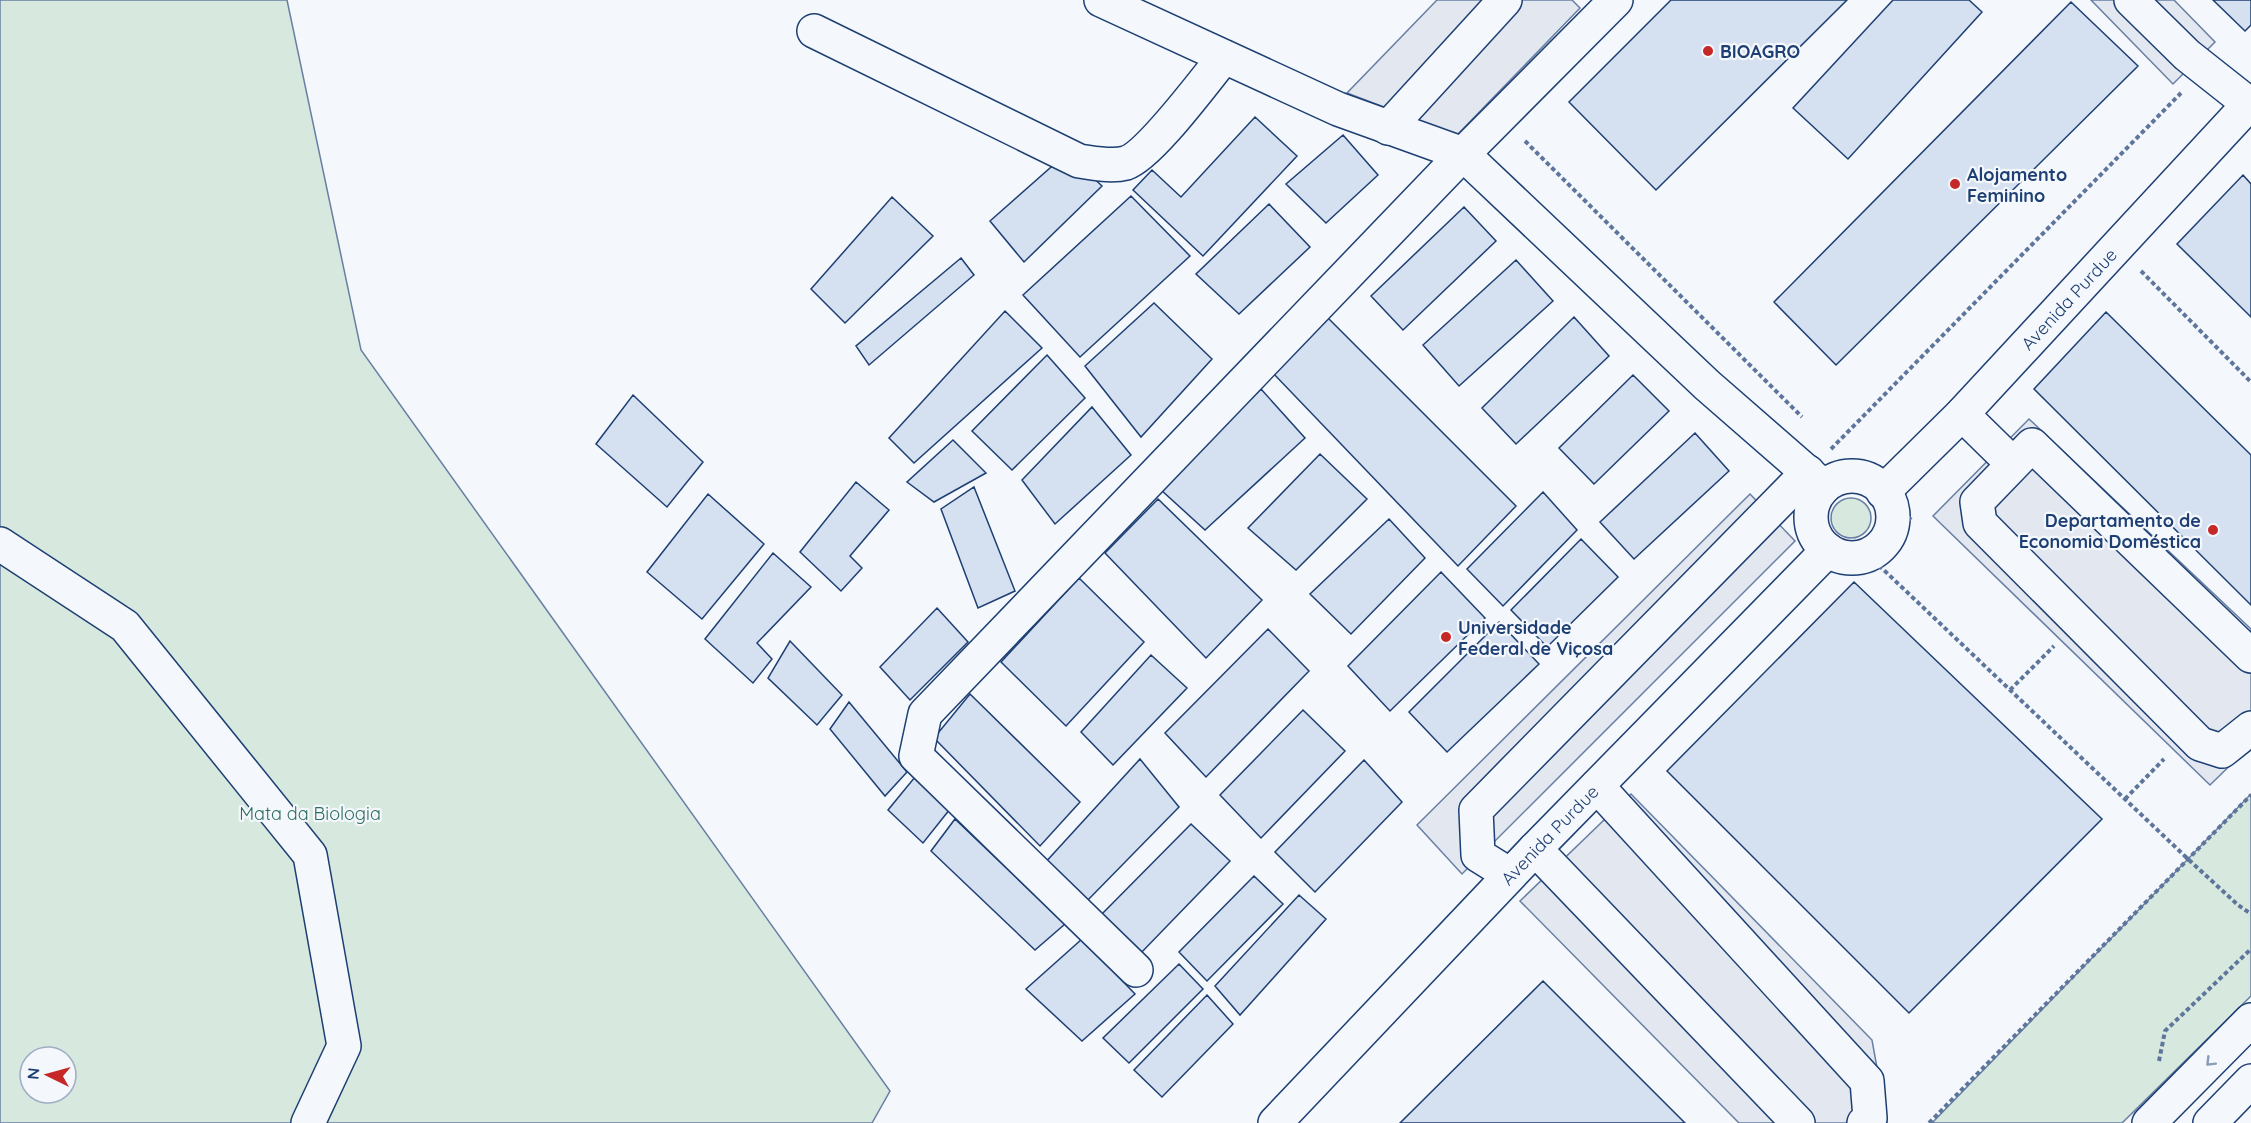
<svg xmlns="http://www.w3.org/2000/svg" width="2251" height="1123" font-family="Quicksand,sans-serif">
	<style>
		.green { fill: #d7e8df; stroke: #687fa3; stroke-width: 1.5; fill-rule: evenodd }
		.parking { fill: #e3e8f0; stroke: #687fa3; stroke-width: 1.5 }
		.building { fill: #d5e0f0; stroke: #1d3f73; stroke-width: 1.5 }
		.lines { fill: none; stroke-linecap: round; stroke-linejoin: round }
		.minor-casing { stroke: #1d3f73; stroke-width: 36 }
		.major-casing { stroke: #1d3f73; stroke-width: 36 }
		.path { stroke: #5e769c; stroke-width: 4; stroke-dasharray: 4.5 3; stroke-linecap: butt }
		.minor { stroke: #f4f7fb; stroke-width: 33 }
		.major { stroke: #f4f7fb; stroke-width: 33 }
		.oneway { stroke: #889bb7 }
		.poi-dot { fill: #c62828; stroke: #f4f7fb; stroke-width: 2 }
		.labels { text-anchor: middle; dominant-baseline: central; stroke-width: 4.5; stroke-linejoin: round; paint-order: stroke }
		.poi-label { font-size: 18px; font-weight: bold; fill: #1d3f73; stroke: #f4f7fb; text-anchor: start }
		.street-label { font-size: 18px; fill: #1d3f73; stroke: #f4f7fb }
		.park-label { font-size: 18px; fill: #2c6c60; stroke: #f4f7fb }
	</style>
	<rect width="100%" height="100%" fill="#f4f7fb"/>
	<!-- green -->
	<path class="green" d="M0 0H287L361 350 890 1091 872 1123H0ZM30 1057H66V1093H30Z
		M1831 518a20 20 0 1 1 40 0a20 20 0 1 1-40 0Z
		M2251 794V996L2122 1123H1932Z"/>
	<!-- parking -->
	<path class="parking" d="M1437 0H1572L1580 8 1457 135 1347 93Z
		M2091 0H2174L2215 42 2173 84Z
		M2029 419 2251 629V745L2210 785 1933 516Z
		M1750 494 1795 541 1462 874 1417 825Z
		M1631 794 1872 1040 1887 1123H1739L1520 901Z"/>
	<!-- building -->
	<path class="building" d="M1671 0H1847L1656 190 1569 102Z
		M1893 0H1969L1982 12 1848 159 1793 108Z
		M2213 0H2251V25L2245 31Z
		M2071 2 2138 66 1836 365 1774 302Z
		M1255 117 1297 156 1203 256 1133 190 1152 170 1181 197Z
		M1343 135 1378 175 1326 223 1286 184Z
		M1067 153 1102 186 1024 262 990 221Z
		M2243 175 2251 184V317L2177 244Z
		M1131 196 1190 256 1080 357 1023 295Z
		M892 197 933 236 845 323 811 289Z
		M1269 204 1310 247 1239 314 1196 274Z
		M1464 207 1496 241 1403 330 1371 296Z
		M961 258 974 275 869 365 856 346Z
		M1516 260 1553 301 1459 386 1423 345Z
		M1154 303 1212 359 1141 437 1085 366Z
		M1005 311 1042 348 914 463 889 438Z
		M1322 312 1516 506 1458 566 1270 370Z
		M2106 312 2251 455V605L2034 389Z
		M1574 317 1609 356 1516 444 1482 408Z
		M1047 355 1085 398 1012 470 972 431Z
		M1633 375 1669 411 1594 484 1559 448Z
		M1261 389 1305 438 1205 530 1160 489Z
		M633 395 703 462 667 507 596 444Z
		M1092 407 1131 455 1055 524 1022 480Z
		M1695 433 1729 471 1634 559 1600 522Z
		M953 440 986 473 934 502 907 482Z
		M1320 454 1367 499 1296 570 1248 528Z
		M856 482 889 510 850 556 862 568 841 591 800 552Z
		M974 487 1015 591 978 608 941 509Z
		M1543 492 1577 530 1503 606 1467 569Z
		M708 494 764 544 702 619 647 572Z
		M1158 499 1262 600 1206 658 1105 553Z
		M1389 519 1425 558 1351 634 1310 594Z
		M1581 539 1618 577 1547 647 1511 610Z
		M773 553 811 587 757 643 772 659 753 683 705 639Z
		M1441 572 1485 618 1390 711 1348 666Z
		M1079 578 1144 642 1066 726 1001 662Z
		M1854 582 2102 819 1909 1013 1667 771Z
		M937 608 968 642 910 700 880 667Z
		M1499 622 1539 664 1447 752 1409 712Z
		M1268 629 1309 671 1206 777 1165 733Z
		M790 641 842 695 817 725 768 678Z
		M1151 655 1187 688 1113 765 1081 732Z
		M970 694 1080 802 1040 846 934 738Z
		M849 702 907 772 885 796 830 729Z
		M1303 710 1345 751 1261 838 1220 795Z
		M1140 759 1179 807 1084 904 1043 865Z
		M1364 760 1402 802 1315 892 1275 852Z
		M915 777 950 809 923 843 888 810Z
		M955 819 1065 924 1035 950 931 851Z
		M1191 824 1230 861 1138 956 1099 917Z
		M1254 876 1283 904 1207 981 1179 952Z
		M1299 895 1326 919 1240 1015 1215 986Z
		M1082 939 1135 994 1082 1041 1026 989Z
		M1179 964 1203 989 1129 1063 1103 1038Z
		M1543 981 1685 1123H1400Z
		M1207 995 1233 1024 1162 1097 1134 1070Z"/>
	<g class="lines">
		<defs>
			<g id="minor">
				<path d="M1101 0 1338 109 1463 154 925 714 916 756 1136 970"/>
				<path d="M1616 0 1463 154 1707 385 1824 487"/>
				<path d="M2131 0 2187 55 2249 104"/>
				<path d="M814 31 1079 161C1094 163 1111 167 1126 163 1150 155 1205 80 1224 57"/>
				<path d="M1388 128 1505 0"/>
				<path d="M1962 414 2013 464"/>
				<circle cx="1852" cy="517" r="41"/>
				<path id="s1" d="M1883 492 1962 414 2251 102"/>
				<path d="M0 544 125 626 310 855 344 1046 308 1123"/>
				<path d="M2251 656 2032 445 1977 502 1980 523 2200 744 2222 751 2251 728"/>
				<path d="M1597 786 1867 1081 1870 1118 1864 1123"/>
				<path d="M1535 849 1798 1123"/>
				<path d="M1510 875 1478 855 1476 810 1808 472"/>
				<path id="s2" d="M1275 1123 1535 849 1828 550"/>
			</g>
			<path id="major" d="M2149 1123 2251 1020
				M2210 1123 2251 1081"/>
		</defs>
		<!-- minor casing -->
		<use href="#minor" class="minor-casing"/>
		<!-- major casing -->
		<use href="#major" class="major-casing"/>
		<!-- path -->
		<path class="path" d="M1525 141 1802 417
			M2141 271 2251 382
			M1831 449 2181 93
			M1868 555 2189 860 2238 905 2251 914
			M1873 559 1911 517
			M2010 690 2054 646
			M2125 799 2164 759
			M2159 1061 2165 1031 2251 949
			M1929 1123 2251 795"/>
		<!-- minor -->
		<use href="#minor" class="minor"/>
		<!-- major -->
		<use href="#major" class="major"/>
	</g>
	<!-- one-way arrows -->
	<defs><path id="oneway-chevron" d="M-2-3.5L2.5 0L-2 3.5" fill="none" stroke-width="1.6" stroke-linecap="round" stroke-linejoin="round" transform="scale(1.5)"/></defs>
	<use class="oneway" href="#oneway-chevron" transform="translate(2210 1062) rotate(135)"/>
	<!-- markers -->
	<g class="poi-dot">
		<circle cx="1708" cy="51" r="6"/>
		<circle cx="1955" cy="184" r="6"/>
		<circle cx="2213" cy="530" r="6"/>
		<circle cx="1446" cy="637" r="6"/>
	</g>
	<g class="labels">
		<!-- poi labels -->
		<g class="poi-label">
			<text x="1720" y="51">BIOAGRO</text>
			<text x="1967" y="174">Alojamento<tspan x="1967" dy="21">Feminino</tspan></text>
			<text x="2201" y="520" text-anchor="end">Departamento de<tspan x="2201" dy="21">Economia Doméstica</tspan></text>
			<text x="1458" y="627">Universidade<tspan x="1458" dy="21">Federal de Viçosa</tspan></text>
		</g>
		<!-- street labels -->
		<g class="street-label">
			<text stroke="none"><textPath href="#s1" startOffset="268">Avenida Purdue</textPath></text>
			<text stroke="none"><textPath href="#s2" startOffset="398">Avenida Purdue</textPath></text>
		</g>
		<!-- park labels -->
		<g class="park-label">
			<text x="310" y="813">Mata da Biologia</text>
		</g>
	</g>
	<!-- north arrow -->
	<g transform="translate(48 1075) rotate(275)"><circle r="28" fill="#f4f7fb" stroke="#9eadc5" stroke-width="1.5"/>
	<path d="M0-4.5L10 22L0 15L-10 22Z" fill="#c62828"/>
	<text y="-9" font-size="16" font-weight="bold" text-anchor="middle" fill="#1d3f73">N</text>
	</g>
</svg>
